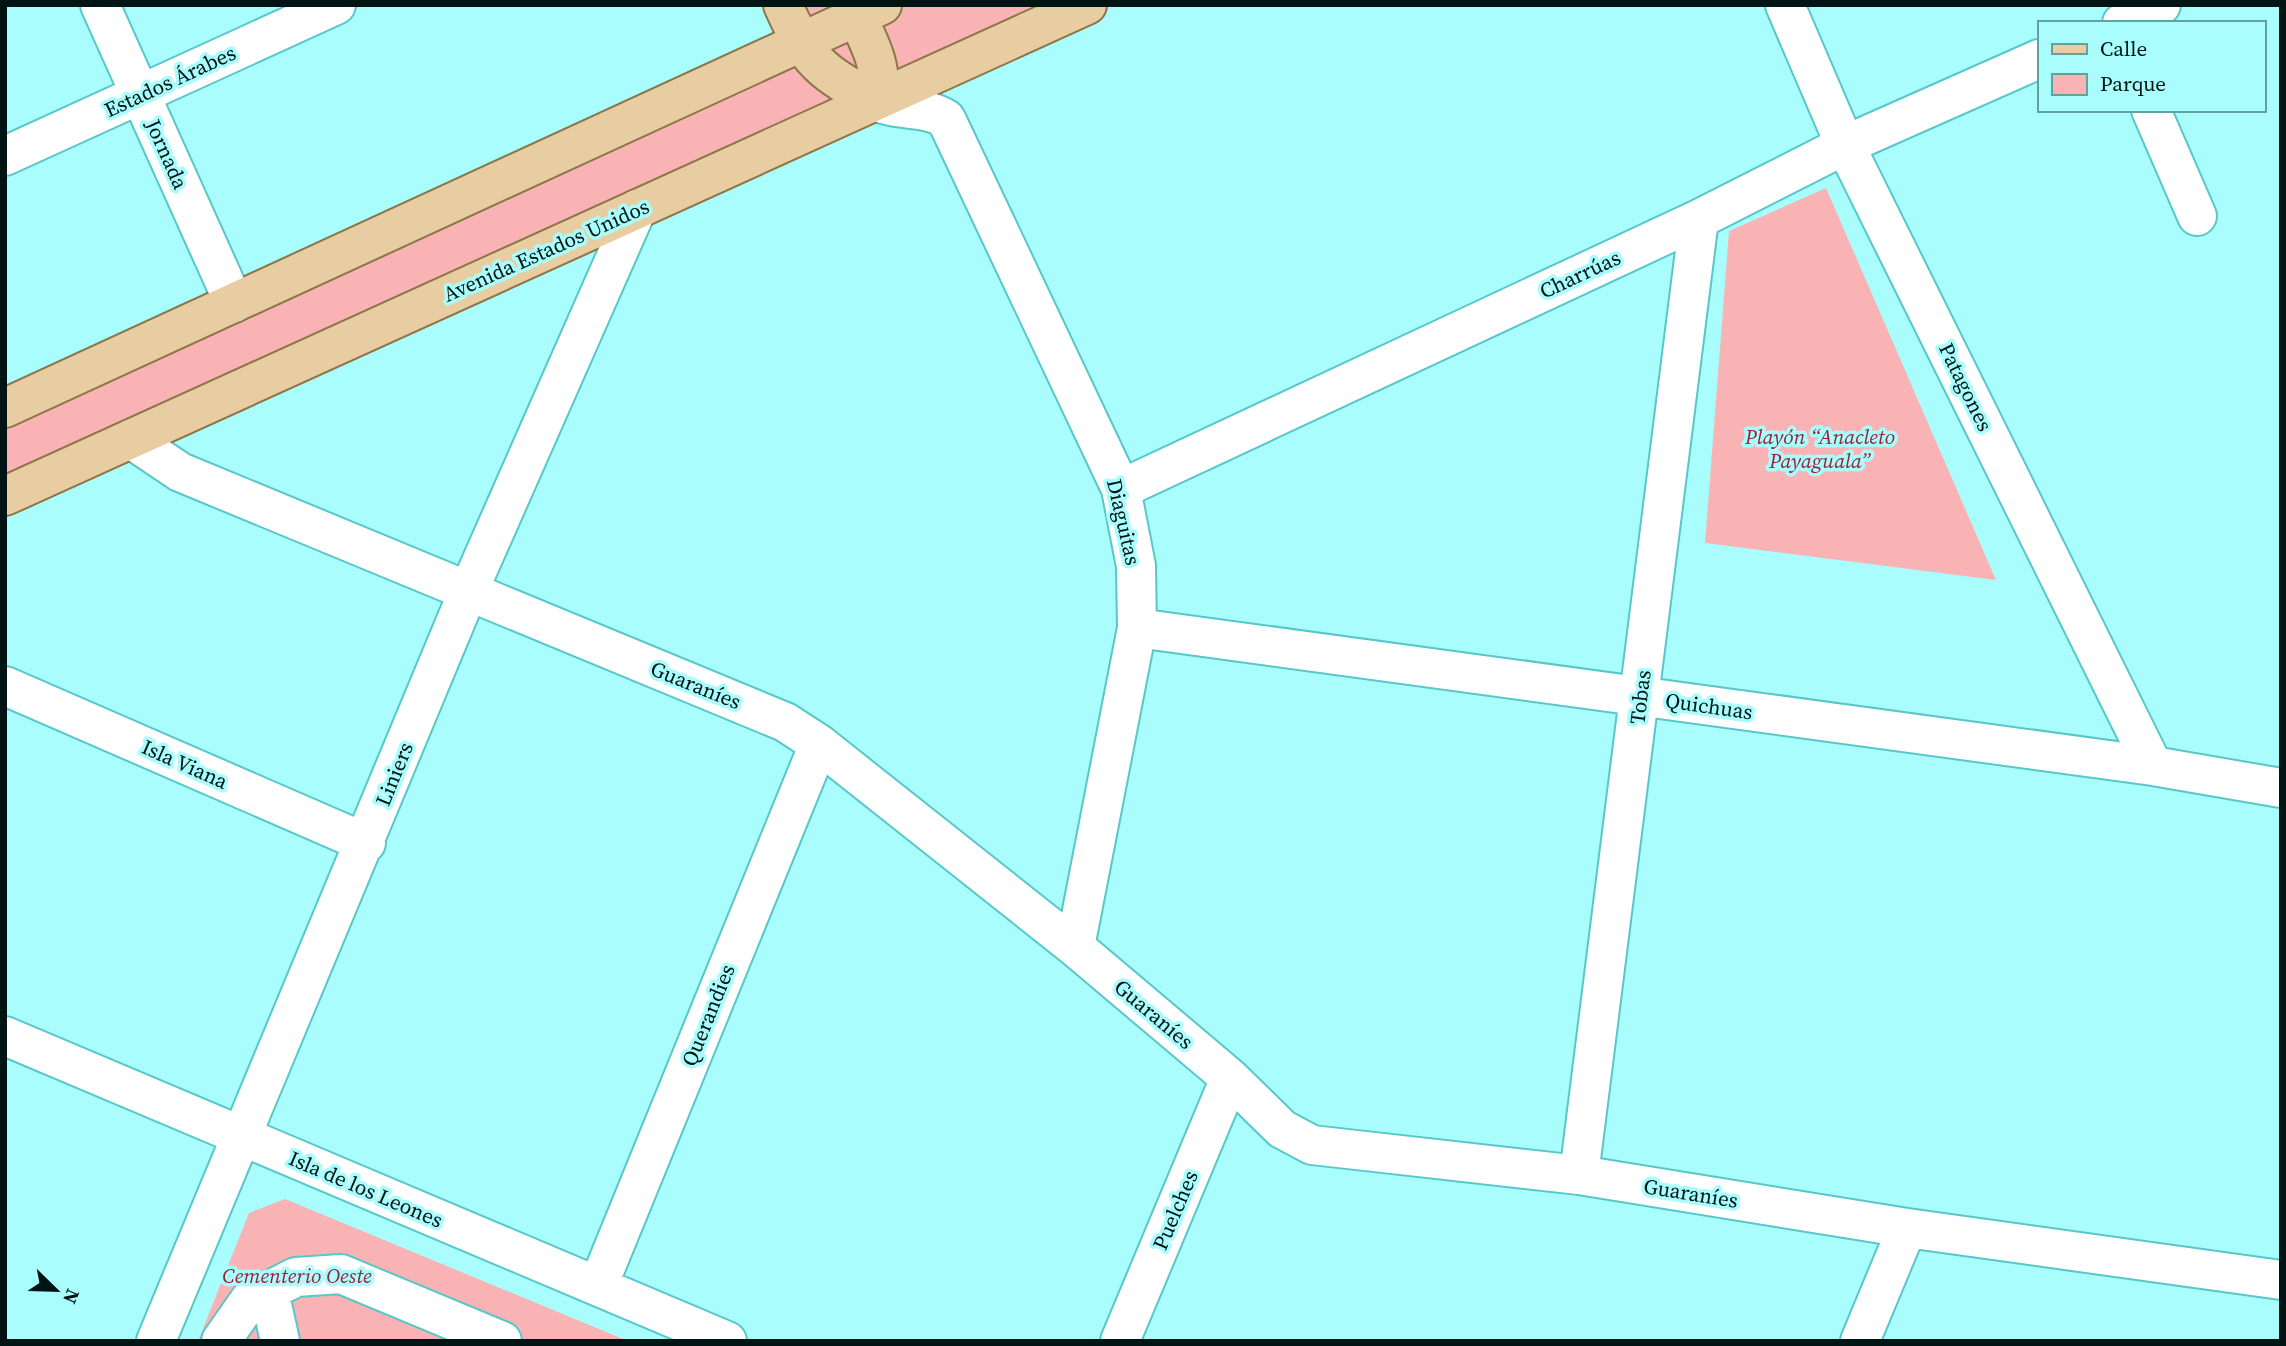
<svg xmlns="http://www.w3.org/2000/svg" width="2286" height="1346" font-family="'Source Serif 4',serif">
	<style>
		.green { fill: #fab3b5 }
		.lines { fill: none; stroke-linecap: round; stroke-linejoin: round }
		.minor-casing { stroke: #58c7c9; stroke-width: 42 }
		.major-casing { stroke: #8c7648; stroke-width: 42 }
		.minor { stroke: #fff; stroke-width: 38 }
		.major { stroke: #e8cca2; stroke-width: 38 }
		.labels { text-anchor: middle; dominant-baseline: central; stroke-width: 7; stroke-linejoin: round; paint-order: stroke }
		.street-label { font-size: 21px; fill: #001414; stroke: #a9fdfd }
		.park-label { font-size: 21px; font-style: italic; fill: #992237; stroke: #a9fdfd }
	</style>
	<rect width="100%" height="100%" fill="#a9fdfd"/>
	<!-- green -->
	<path class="green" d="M783 5H1087L5 496V408L799 42Z
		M1826 188 1996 580 1705 543 1729 231Z
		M285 1199 628 1341H198L249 1213Z"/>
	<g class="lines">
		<defs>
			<path id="minor" d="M100 5 234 303
				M1785 5 1845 145 2153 766
				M2122 23 2161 5
				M875 101C898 112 924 105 946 119L1121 489 1136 566 1137 628 1075 947
				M2151 110 2197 216
				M5 156 336 5
				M131 439 180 472 785 722 819 744 1075 947 1230 1078 1282 1129 1312 1145 1579 1175 1907 1228 2281 1280
				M1121 489 1699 219 1845 145 2039 59
				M1137 628 2153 766 2281 788
				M5 686 366 843
				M5 1036 727 1341
				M1579 1175 1699 219
				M598 1286 819 744
				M269 1291 280 1341
				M156 1341 468 592 637 209
				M221 1341 249 1301 296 1277 341 1274 502 1341
				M1120 1341 1230 1078
				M1860 1341 1907 1228"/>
			<path id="major" d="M783 5C809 63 820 71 875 101
				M851 5C864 33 888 70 875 101
				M5 408 882 5
				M5 496 1087 5"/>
		</defs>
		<!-- minor casing -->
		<use href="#minor" class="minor-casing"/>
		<!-- major casing -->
		<use href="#major" class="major-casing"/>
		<!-- minor -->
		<use href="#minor" class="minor"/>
		<!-- major -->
		<use href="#major" class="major"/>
	</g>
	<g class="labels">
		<!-- street labels -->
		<g class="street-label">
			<text transform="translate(170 81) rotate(-25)">Estados Árabes</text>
			<text transform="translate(167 154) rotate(66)">Jornada</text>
			<text transform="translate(546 250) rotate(-24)">Avenida Estados Unidos</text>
			<text transform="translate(1580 274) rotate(-25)">Charrúas</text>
			<text transform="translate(1966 387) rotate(64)">Patagones</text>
			<text transform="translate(1124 522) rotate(77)">Diaguitas</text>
			<text transform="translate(696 685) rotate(22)">Guaraníes</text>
			<text transform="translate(1640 697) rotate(-83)">Tobas</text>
			<text transform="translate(1709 706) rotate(8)">Quichuas</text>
			<text transform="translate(185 764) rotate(24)">Isla Viana</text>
			<text transform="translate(394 774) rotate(-68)">Liniers</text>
			<text transform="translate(1154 1014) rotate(40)">Guaraníes</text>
			<text transform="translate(708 1015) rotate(-68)">Querandies</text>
			<text transform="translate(366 1189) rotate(23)">Isla de los Leones</text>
			<text transform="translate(1691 1193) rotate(9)">Guaraníes</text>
			<text transform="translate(1175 1210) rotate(-67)">Puelches</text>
		</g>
		<!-- park labels -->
		<g class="park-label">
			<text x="1820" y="436">Playón “Anacleto<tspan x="1820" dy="24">Payaguala”</tspan></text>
			<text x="297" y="1275">Cementerio Oeste</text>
		</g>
	</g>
	<!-- border -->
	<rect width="2286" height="1346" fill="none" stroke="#001414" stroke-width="14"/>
	<!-- legend -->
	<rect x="2038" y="21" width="228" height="91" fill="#a9fdfd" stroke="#65a0a0" stroke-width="2"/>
	<rect x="2052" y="44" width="35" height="10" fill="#e8cca2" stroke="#65a0a0" stroke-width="2"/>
	<text x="2100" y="56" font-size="21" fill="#001414">Calle</text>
	<rect x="2052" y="74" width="35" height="21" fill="#fab3b5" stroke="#65a0a0" stroke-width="2"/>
	<text x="2100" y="91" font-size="21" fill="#001414">Parque</text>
	<!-- north arrow -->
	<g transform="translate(56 1290) rotate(113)" stroke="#a9fdfd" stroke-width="5" paint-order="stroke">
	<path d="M0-5L12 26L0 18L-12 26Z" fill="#001414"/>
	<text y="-10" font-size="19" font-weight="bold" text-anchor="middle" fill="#001414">N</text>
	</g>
</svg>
